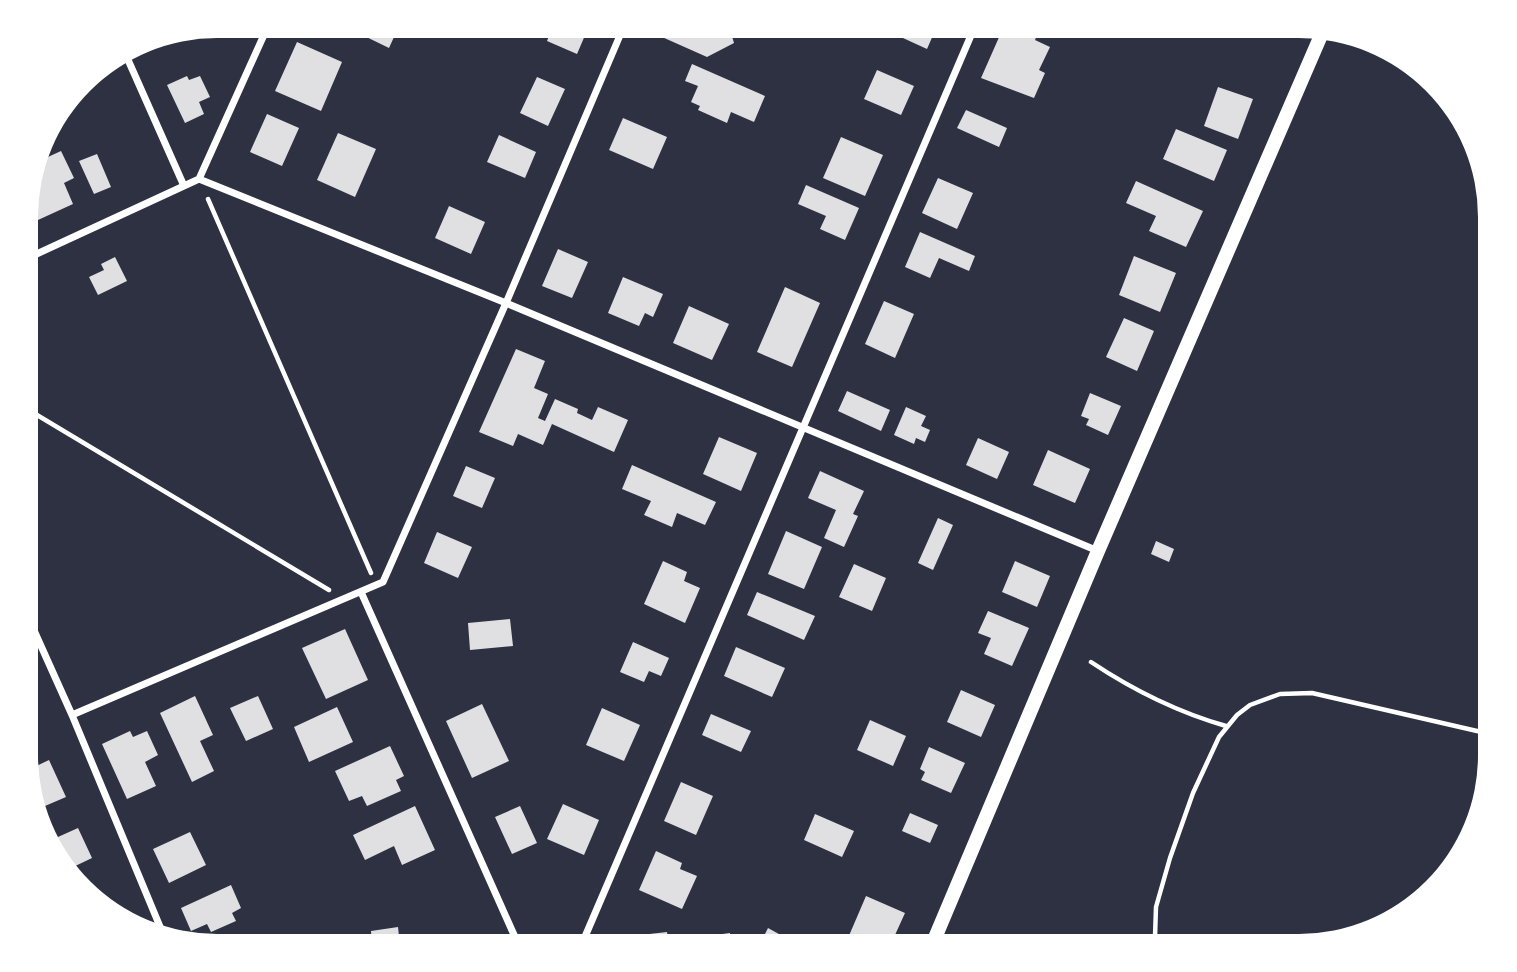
<svg xmlns="http://www.w3.org/2000/svg" width="1517" height="972" font-family="'Open Sans',sans-serif">
	<style>
		.building { fill: #e0e0e3 }
		.lines { fill: none; stroke-linecap: round; stroke-linejoin: round }
		.path { stroke: #fff; stroke-width: 4.5 }
		.minor { stroke: #fff; stroke-width: 7 }
		.secondary { stroke: #fff; stroke-width: 14 }
	</style>
	<rect width="100%" height="100%" fill="#2d3142"/>
	<!-- building -->
	<path class="building" d="M354 26H399L389 48 352 30Z
		M553 26H589L577 54 547 41Z
		M657 26H729L734 43 707 57 653 33Z
		M895 26H937L927 49 892 33Z
		M1004 26H1017L1037 35 1035 40 1050 47 1039 70 1045 73 1034 98 981 78Z
		M297 42 342 62 321 111 275 91Z
		M692 64 765 96 754 122 731 112 727 123 698 110 700 106 691 102 698 86 685 81Z
		M877 70 914 86 901 115 864 99Z
		M187 76 189 80 200 76 210 97 199 102 204 114 185 123 167 85Z
		M537 77 565 89 548 126 520 113Z
		M1218 87 1253 99 1238 139 1204 126Z
		M966 110 1007 128 999 147 957 128Z
		M267 114 299 128 282 166 250 152Z
		M623 118 667 137 653 169 609 150Z
		M1176 129 1227 150 1214 181 1163 159Z
		M338 133 376 149 355 197 317 180Z
		M499 135 536 152 525 178 487 162Z
		M841 137 883 155 865 196 823 178Z
		M61 151 74 178 64 183 73 204 38 220 28 198 37 162Z
		M97 154 111 187 94 194 79 161Z
		M938 178 973 193 957 229 922 213Z
		M1136 181 1203 211 1186 247 1149 231 1156 216 1126 203Z
		M806 185 859 208 845 240 820 229 826 216 798 204Z
		M449 206 485 222 471 254 435 238Z
		M920 232 975 256 969 271 939 258 930 278 905 267Z
		M558 249 588 262 572 298 542 286Z
		M1134 256 1176 273 1160 312 1119 295Z
		M115 257 127 281 98 295 89 277 104 270 101 264Z
		M623 277 663 294 653 317 645 313 639 326 608 313Z
		M785 287 820 303 792 367 757 352Z
		M884 301 914 314 895 358 865 344Z
		M689 306 729 324 712 360 673 343Z
		M1124 318 1154 331 1137 371 1106 357Z
		M516 349 545 361 534 388 548 394 538 418 545 421 555 399 578 409 577 413 592 420 598 407 628 420 614 452 552 424 543 445 518 434 513 446 479 432Z
		M847 391 890 410 881 431 838 411Z
		M1090 393 1121 406 1108 435 1086 425 1089 419 1081 416Z
		M906 407 926 416 921 426 930 430 925 442 916 438 914 444 894 435Z
		M719 437 757 453 741 491 703 474Z
		M978 438 1009 452 997 479 966 465Z
		M1048 450 1090 469 1075 503 1033 485Z
		M632 465 716 502 705 525 677 513 672 527 644 515 651 501 622 489Z
		M466 466 495 478 482 508 453 496Z
		M820 471 864 491 853 514 858 516 844 547 824 538 836 510 808 498Z
		M938 518 953 525 933 570 918 563Z
		M786 531 822 547 804 589 768 574Z
		M437 532 472 547 458 578 424 563Z
		M1156 541 1174 549 1169 562 1151 554Z
		M663 561 687 572 684 581 700 588 685 623 644 604Z
		M1015 561 1050 576 1037 607 1002 592Z
		M854 564 886 578 872 611 839 597Z
		M757 592 815 616 804 640 747 615Z
		M988 611 1029 628 1012 666 984 654 991 638 978 633Z
		M510 619 513 646 470 650 468 623Z
		M345 629 368 680 326 699 302 648Z
		M633 642 669 658 661 676 649 671 644 682 620 672Z
		M736 647 785 668 772 697 724 676Z
		M961 690 995 705 981 737 947 722Z
		M195 696 213 735 200 741 214 771 192 782 160 713Z
		M258 696 273 729 246 741 230 708Z
		M482 704 509 761 472 778 446 721Z
		M337 707 353 742 309 762 294 727Z
		M602 708 640 725 624 761 586 745Z
		M711 714 751 731 741 752 702 735Z
		M870 720 906 736 893 766 857 750Z
		M130 731 133 737 147 731 158 755 145 762 156 786 127 799 102 744Z
		M390 746 404 776 396 780 401 791 367 806 362 796 349 801 335 771Z
		M929 747 965 763 951 793 921 780 925 772 920 769Z
		M49 760 66 797 38 809 28 779V770Z
		M681 782 713 796 696 835 664 821Z
		M563 804 599 820 584 855 547 839Z
		M415 806 435 850 402 865 394 846 365 860 353 835Z
		M520 806 537 843 512 854 495 817Z
		M910 813 938 825 930 843 902 831Z
		M815 814 854 831 842 857 804 840Z
		M78 828 92 858 69 869 52 850 49 841Z
		M190 832 206 865 169 883 153 849Z
		M656 851 682 863 680 869 697 876 682 909 639 890Z
		M231 885 241 908 232 913 236 921 211 932 207 924 191 931 181 908Z
		M866 896 905 913 890 946H866L848 938Z
		M398 927 400 946H372L371 931Z
		M768 928 788 939 785 946H759Z
		M667 932 669 946H605V939Z
		M730 933 731 946H708L707 936Z
		M468 937 471 946H447V945Z"/>
	<g class="lines">
		<!-- path -->
		<path class="path" d="M208 199 371 573
			M28 415H37L329 590
			M1091 662C1133 690 1177 712 1226 726
			M1150 945 1155 937 1156 907 1170 858 1193 793 1219 737 1237 715 1250 705 1280 694 1312 693 1490 734"/>
		<!-- minor -->
		<path class="minor" d="M125 53 184 186
			M199 179 268 26
			M28 258 199 179 506 303 1098 551
			M361 592 519 946
			M28 617 72 715 161 929
			M72 715 383 582 506 303 624 26
			M581 946 975 26"/>
		<!-- secondary -->
		<path class="secondary" d="M932 945 1098 551 1322 33"/>
	</g>
	<!-- crop -->
	<path d="M0 0H1517V972H0ZM217 38H1299A179 179 0 0 1 1478 217V755A179 179 0 0 1 1299 934H217A179 179 0 0 1 38 755V217A179 179 0 0 1 217 38Z" fill="#fff" fill-rule="evenodd"/>
</svg>
